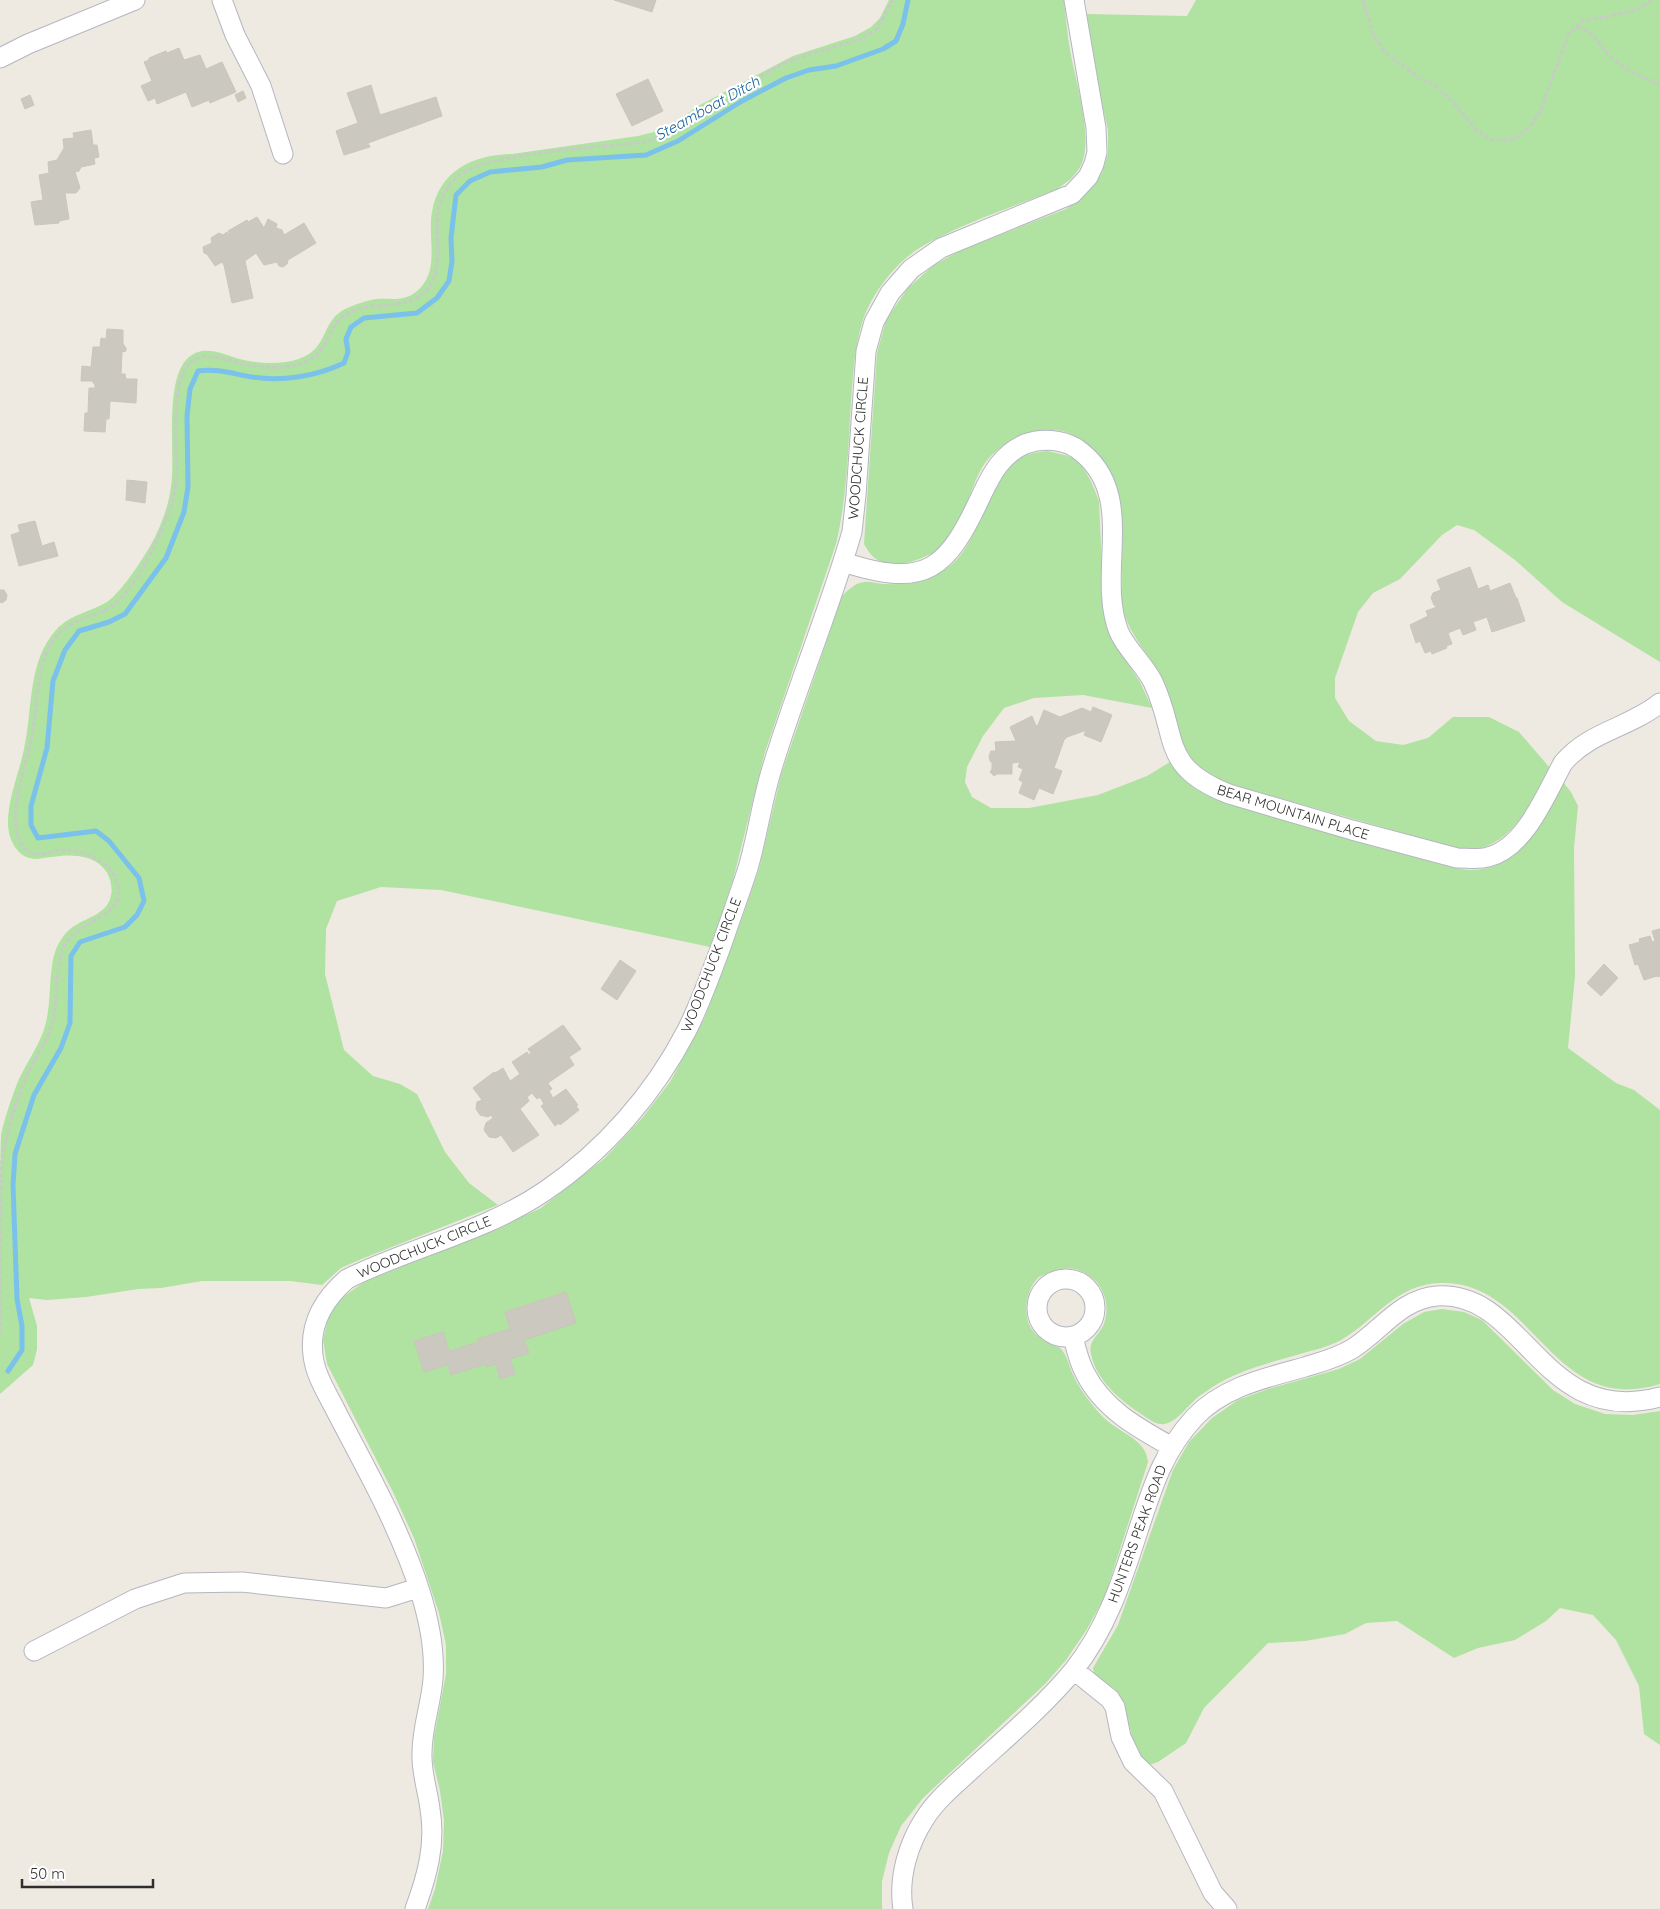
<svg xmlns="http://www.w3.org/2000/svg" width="1660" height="1909" font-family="Quicksand,sans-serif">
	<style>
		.green { fill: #b0e2a1 }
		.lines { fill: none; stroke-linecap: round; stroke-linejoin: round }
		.stream { stroke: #7ac2eb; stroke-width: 5 }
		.building { fill: #cac8bf; stroke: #cac6ba }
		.minor-casing { stroke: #b4b6c0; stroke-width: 21 }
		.path { stroke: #c9c9c9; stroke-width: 3; stroke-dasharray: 4 2.5; stroke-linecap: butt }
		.minor { stroke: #fff; stroke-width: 19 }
		.labels { text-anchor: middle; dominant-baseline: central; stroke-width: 4.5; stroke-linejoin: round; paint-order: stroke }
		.street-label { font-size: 14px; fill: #2e2e2e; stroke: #fff }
		.water-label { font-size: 15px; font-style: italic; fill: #13609d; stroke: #fff }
	</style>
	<rect width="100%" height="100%" fill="#eeeae1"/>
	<!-- green -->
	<path class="green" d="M889 0H1064C1066 17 1067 34 1070 50 1075 80 1094 138 1081 165 1076 176 1066 183 1057 189 1013 207 962 223 921 247 895 263 871 294 862 323 854 349 853 376 851 402 848 450 847 498 836 544L765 752 733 880 710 947 441 890 381 887 337 901 326 929 325 974 344 1050 373 1076 400 1084 417 1094 445 1152 469 1183 498 1205 364 1258 341 1268 322 1285 290 1281H202L161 1288 138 1289 86 1297 47 1300 29 1298 37 1326V1349L33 1365 0 1394C0 1336 0 1277 0 1218 0 1192 0 1160 1 1135 5 1117 12 1096 19 1079 26 1064 36 1050 42 1035 52 1011 48 985 53 960 55 949 60 939 68 931 81 918 108 916 111 895 113 888 110 877 106 871 94 854 70 854 52 857 47 857 41 859 35 859 17 858 8 839 8 823 8 798 19 773 24 749 33 710 27 662 56 630 69 615 90 612 107 602 122 592 148 552 156 535 163 520 169 503 171 487 176 456 163 379 189 357 206 343 226 356 244 360 257 363 272 364 286 362 332 355 317 324 345 309 354 305 367 300 377 299 391 298 405 302 417 291 441 271 427 238 432 212 439 170 474 155 512 154L638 136 658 131 672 124 700 105 793 56 855 36 871 27 880 18Z
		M1196 0H1660V662L1562 602 1515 560 1474 530 1457 525 1442 535 1400 579 1373 593 1358 612 1335 678V698L1349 721 1376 741 1403 745 1428 738 1453 717H1489L1519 732 1550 768C1532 799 1516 841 1477 849 1471 850 1463 849 1457 848L1226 783C1213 775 1199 768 1189 756 1176 741 1172 705 1164 685 1153 657 1128 636 1122 605 1121 597 1122 587 1122 579 1121 532 1130 491 1096 454 1089 446 1079 437 1069 433 1042 422 997 442 983 466 967 492 964 529 939 549 936 552 930 554 926 556 918 560 906 564 897 564 878 562 874 561 864 544L877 353 886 320 908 288 934 265 961 250 1066 209 1086 194 1102 173 1108 153V130L1095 73 1087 14 1187 16Z
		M1048 451C1054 453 1062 454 1068 456 1085 463 1093 485 1099 501L1104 612 1109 634 1140 682 1152 708 1083 695 1034 698 1004 708 983 736 967 767 965 782 972 797 991 808H1029L1098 795 1147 776 1170 762C1187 787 1197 791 1224 803L1447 866C1454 867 1463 870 1470 870 1523 870 1541 822 1563 782L1571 792 1578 806 1574 848 1575 976 1568 1048 1616 1083 1634 1090 1660 1110V1384C1551 1418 1534 1280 1441 1283 1395 1284 1376 1320 1341 1340 1328 1347 1314 1350 1300 1354 1269 1363 1238 1370 1211 1388 1207 1391 1202 1394 1198 1397 1187 1406 1175 1426 1160 1424 1153 1423 1146 1417 1141 1414 1120 1400 1096 1380 1091 1354 1088 1341 1098 1336 1103 1326 1111 1308 1105 1285 1088 1275 1075 1266 1063 1267 1048 1273 1048 1273 1039 1277 1039 1277 1025 1289 1022 1317 1033 1331 1037 1336 1044 1341 1050 1344 1053 1346 1057 1346 1060 1348 1067 1354 1070 1369 1074 1377 1081 1391 1091 1404 1102 1416 1118 1433 1146 1438 1148 1462L1105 1596 1087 1629 1066 1660 1045 1684 923 1798 901 1826 889 1853 882 1881V1909H428L435 1889 443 1851 444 1821 440 1791 433 1762 434 1737 446 1674V1645L439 1613 414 1538 393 1492 327 1364 323 1340 329 1315 343 1297 364 1282 504 1225 541 1208 605 1158 643 1117 670 1082 704 1019 741 921 759 869 781 775 842 596C848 590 855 583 864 582 870 581 877 584 883 584 908 585 931 581 951 565 984 538 986 469 1029 454 1035 452 1042 452 1048 451Z
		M1442 1309 1464 1312 1482 1320 1553 1390 1575 1404 1605 1414 1633 1415 1660 1411V1745L1644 1734 1639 1686 1616 1640 1593 1615 1560 1608 1546 1621 1515 1640 1478 1648 1454 1658 1397 1621 1366 1623 1345 1634 1305 1641 1268 1643 1204 1708 1186 1743 1158 1762 1149 1765 1136 1749 1123 1705 1116 1690 1094 1674 1093 1668 1118 1625 1173 1470 1189 1442 1212 1418 1238 1400 1268 1389 1339 1369 1360 1359 1403 1324 1424 1312Z"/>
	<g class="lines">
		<!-- stream -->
		<path class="stream" d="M8 1371 22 1350V1326L17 1299 13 1185 15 1154 34 1095 61 1048 70 1023 71 956 80 942 125 927 137 915 144 901 139 878 109 841 96 831 38 838 31 825V806L47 748 53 681 65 650 79 631 109 622 125 614 166 558 184 512 188 487 187 416 190 389 198 371C217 368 234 374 252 377 282 382 317 376 344 363L348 352 346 339 351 327 364 318 417 313 437 298 449 281 452 261 451 238 456 195 470 181 490 172 542 167 567 160 646 155 678 141 742 101 786 78 809 70 836 66 883 49 896 41 903 24 908 0"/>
	</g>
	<!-- building -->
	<path class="building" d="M614 0H656L652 12Z
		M179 48 184 60 200 55 206 69 222 62 236 92 210 103 209 100 192 107 186 92 157 104 155 98 148 101 141 86 152 81 144 62 149 60V58L166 51 167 53Z
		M648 79 663 111 632 126 616 94Z
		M371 85 380 115 436 97 442 116 368 143 370 147 344 155 336 131 358 123 347 93Z
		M243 91 246 98 238 102 235 95Z
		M30 95 34 105 25 109 21 99Z
		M91 130 93 145H97L99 157 94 158 95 164 81 167 79 171 75 172 80 188 76 193H65L69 219 59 221V223L35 225 31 202 43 200 39 175 49 173 48 162 57 160 64 148 63 139 74 138 73 133Z
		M257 217 264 228 268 219 277 224 276 228 282 230 284 235 304 223 316 243 288 260 287 264 283 267 279 266 277 262 264 265 256 253 245 261 253 298 232 303 224 265 222 262 215 266 207 254 204 253 203 247 212 243 211 238 219 233 223 235 227 232 229 235 230 234 228 231 247 220 248 222Z
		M107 329 123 330V344L126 348V351L122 352 121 374H125L126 379H137L136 403 110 401 109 419H106L105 432 84 431 85 413H88L89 388H95V385L92 381H81L82 366 91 367 93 347H100L101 338 106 339Z
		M127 480 147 482 145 503 126 500Z
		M35 521 42 546 54 542 58 556 19 566 11 535 20 532 18 525Z
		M1470 567 1478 589 1488 585 1490 591 1510 583 1516 598H1517L1525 621 1492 632 1487 617 1473 622 1476 630 1463 635 1460 628 1448 633 1452 644 1446 646 1447 648 1432 654 1431 651 1425 653 1420 641 1416 643 1410 625 1428 616 1426 611 1437 607 1434 605 1431 598 1433 593 1441 590 1437 580Z
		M0 590H4L7 595 6 600 2 603 0 602Z
		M1093 707 1112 715 1101 742 1084 735 1086 731H1084L1067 737 1064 740 1054 768 1062 771 1053 794 1039 788 1034 800 1019 793 1023 782 1019 780 1023 769 1018 767 1020 762 1012 763V774H997L994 776 990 772 992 769V762L990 761 989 756 991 751H996L995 742 1016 741 1010 727 1032 716 1036 726 1038 725 1044 710 1060 717 1082 708 1091 712Z
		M1660 929V976L1658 977 1657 976 1644 980 1638 964 1635 965 1629 945 1640 942 1639 939 1650 936 1652 942 1655 941 1652 931Z
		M620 960 636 971 617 1000 601 989Z
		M1604 964 1618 978 1601 996 1587 983Z
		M563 1025 581 1049 569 1057 574 1065 548 1083 552 1089 549 1091 553 1098 566 1089 578 1105 576 1106 579 1110 560 1125 559 1123 555 1126 541 1106 544 1104 540 1097 537 1099 532 1093 527 1097 529 1101 520 1109 539 1135 513 1152 501 1135 496 1138 489 1137 484 1130 486 1123 493 1118 491 1115 488 1117 480 1115 476 1109 477 1102 482 1100 473 1088 494 1072 495 1073 503 1068 510 1081 520 1074 512 1062 527 1052 529 1055 531 1053 528 1049Z
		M566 1292 576 1323 524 1340 529 1353 510 1359 515 1374 500 1379 496 1364 486 1367V1364L451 1375 448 1365 424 1372 414 1341 443 1332 449 1351 479 1342 477 1339 510 1329 505 1312Z"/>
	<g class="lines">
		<defs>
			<path id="minor" d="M222 0 235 35 261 86 283 154
				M0 58 28 44 135 0
				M843 562C927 589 947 570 982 494 992 473 1002 454 1025 444 1041 438 1061 439 1076 448 1140 492 1095 572 1119 632 1127 650 1144 664 1153 682 1179 737 1159 767 1229 794L1352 830 1457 858C1468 858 1478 860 1488 857 1525 848 1546 794 1563 763 1590 731 1629 728 1660 703
				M1037 1308a29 29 0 1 1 58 0a29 29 0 1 1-58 0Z
				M1073 1337C1076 1349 1079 1362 1085 1373 1103 1409 1138 1428 1172 1447
				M34 1651 135 1599 184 1583 242 1582 386 1598 418 1588
				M1074 1670 1110 1699 1115 1707 1121 1737 1133 1762 1163 1791 1213 1893 1227 1909
				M415 1909C427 1876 436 1845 430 1809 428 1792 422 1775 422 1757 421 1730 431 1705 433 1679 437 1624 411 1561 388 1512 372 1478 353 1444 336 1411 327 1393 315 1375 313 1355 309 1324 324 1299 347 1279 411 1247 485 1232 545 1191 604 1151 654 1094 687 1030 701 1002 712 971 723 941 731 917 740 893 748 868 758 834 762 799 773 765 797 687 829 611 852 532L856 495 866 351 874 322 890 293 911 269 941 248 1072 194 1088 177 1094 164 1097 152 1096 128 1074 0
				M903 1909C898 1878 908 1844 925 1818 937 1799 956 1784 972 1769 1006 1738 1043 1707 1073 1671 1107 1629 1123 1578 1139 1528 1153 1486 1163 1452 1194 1418 1223 1387 1265 1378 1305 1367 1321 1362 1337 1358 1352 1349 1381 1331 1400 1299 1437 1296 1525 1290 1541 1429 1660 1397"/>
		</defs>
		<!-- minor casing -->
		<use href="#minor" class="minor-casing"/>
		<!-- path -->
		<path class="path" d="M1363 0 1374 37 1388 55 1418 77 1435 86 1453 102 1478 132 1493 140H1511L1526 131 1539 114 1569 33 1577 27C1595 31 1601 49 1614 60 1627 71 1644 78 1660 84
			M1577 27 1583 20 1605 17 1639 9 1652 0
			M0 1333 1 1167C6 1134 15 1100 30 1069 38 1053 49 1038 53 1020 58 999 55 960 66 943 77 924 114 917 118 898 123 868 92 852 67 850 55 849 40 858 29 852 16 844 14 822 16 809 18 785 26 763 31 740 38 708 34 669 53 641 70 616 91 620 112 606 134 590 156 545 166 520 170 510 174 500 175 490 179 459 169 390 187 366 201 346 234 363 253 366 270 368 292 369 307 361 329 351 328 325 346 314 370 299 407 312 427 290 444 269 435 238 438 213 440 199 449 182 461 174 479 162 501 160 521 156 563 149 604 146 646 142L656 138 782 64 810 54 860 39 877 29 893 0"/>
		<!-- minor -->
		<use href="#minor" class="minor"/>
	</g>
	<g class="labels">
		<!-- street labels -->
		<g class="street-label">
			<text transform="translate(858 448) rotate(-86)">WOODCHUCK CIRCLE</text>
			<text transform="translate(1293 812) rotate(17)">BEAR MOUNTAIN PLACE</text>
			<text transform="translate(711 965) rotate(-69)">WOODCHUCK CIRCLE</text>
			<text transform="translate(424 1247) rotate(-22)">WOODCHUCK CIRCLE</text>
			<text transform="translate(1137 1534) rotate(-70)">HUNTERS PEAK ROAD</text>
		</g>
		<!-- water labels -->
		<g class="water-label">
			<text transform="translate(707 108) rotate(-29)">Steamboat Ditch</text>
		</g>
	</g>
	<!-- scale -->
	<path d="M22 1879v8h131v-8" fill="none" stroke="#2e2e2e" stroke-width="2.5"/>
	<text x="30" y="1879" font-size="15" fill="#2e2e2e" stroke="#ffffff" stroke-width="4" paint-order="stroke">50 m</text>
</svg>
